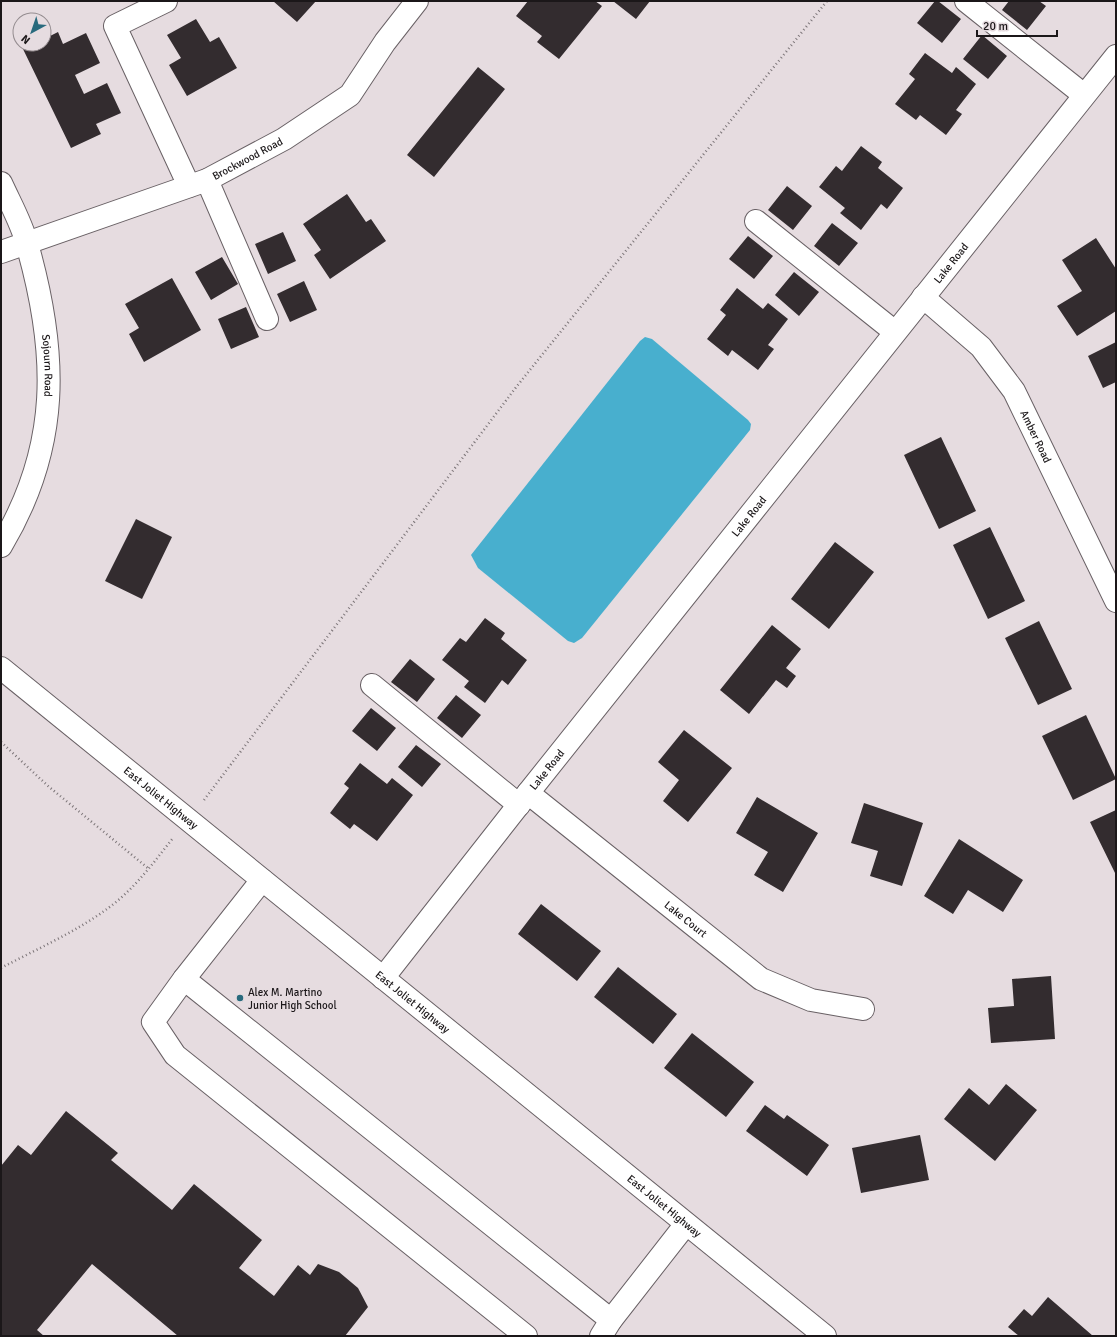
<svg xmlns="http://www.w3.org/2000/svg" width="1117" height="1337" font-family="Signika,sans-serif">
	<style>
		.water { fill: #48afce }
		.building { fill: #332c2f }
		.lines { fill: none; stroke-linecap: round; stroke-linejoin: round }
		.minor-casing { stroke: #696165; stroke-width: 24 }
		.path { stroke: #7c7578; stroke-width: 2.5; stroke-dasharray: 1 3; stroke-linecap: butt }
		.minor { stroke: #fff; stroke-width: 22 }
		.poi-dot { fill: #286a7d; stroke: #e6dce0; stroke-width: 1.5 }
		.labels { text-anchor: middle; dominant-baseline: central; stroke-width: 4; stroke-linejoin: round; paint-order: stroke }
		.street-label { font-size: 11px; fill: #1b1719; stroke: #e6dce0 }
		.poi-label { font-size: 11px; fill: #1b1719; stroke: #e6dce0; text-anchor: start }
	</style>
	<rect width="100%" height="100%" fill="#e6dce0"/>
	<!-- water -->
	<path class="water" d="M645 337 652 339 748 420 751 424 750 430 582 638 574 643 568 641 478 568 471 555 640 341Z"/>
	<!-- building -->
	<path class="building" d="M273 1H316L297 22Z
		M528 1H595L602 6 559 59 537 42 542 36 516 16Z
		M613 1H650L636 19Z
		M935 1H938L961 19 942 43 917 23Z
		M1009 1H1039L1046 6 1027 30 1002 10Z
		M196 19 210 42 219 37 237 68 187 96 169 65 181 58 167 35Z
		M58 32 63 44 86 33 100 63 75 75 84 94 107 83 121 113 96 124 101 134 71 148 23 49 33 44H44V39Z
		M982 35 1007 56 988 79 963 59Z
		M925 53 952 73 956 67 976 84 956 110 962 114 946 135 920 115 916 120 895 104 915 79 909 74Z
		M478 67 505 89 434 177 407 155Z
		M861 146 882 162 878 168 903 188 887 209 881 204 861 230 840 213 845 208 819 187 836 166 842 171Z
		M787 186 812 206 793 230 768 210Z
		M347 194 366 222 371 219 386 241 330 279 314 255 321 250 303 224Z
		M832 223 858 243 839 266 814 246Z
		M283 232 296 261 268 274 255 244Z
		M748 236 773 256 754 279 729 259Z
		M1096 238 1116 269V311L1077 336 1057 306 1082 291 1062 260Z
		M222 257 238 284 211 300 195 272Z
		M794 272 819 292 799 316 775 295Z
		M172 278 201 330 144 362 129 334 139 328 125 304Z
		M304 281 317 310 290 322 277 294Z
		M737 288 763 309 768 303 788 319 768 345 774 349 758 370 732 350 728 356 707 339 726 315 720 310Z
		M246 307 259 337 231 349 218 319Z
		M1116 342V382L1103 388 1088 356Z
		M941 437 976 511 939 529 904 455Z
		M136 519 172 537 142 599 105 581Z
		M990 527 1025 601 988 619 953 545Z
		M835 542 874 572 829 629 791 599Z
		M485 618 505 633 501 639 527 660 508 685 502 680 485 703 464 687 469 681 442 660 460 638 466 642Z
		M1039 621 1072 689 1038 705 1005 638Z
		M772 625 801 649 786 668 796 676 787 688 776 680 749 714 720 690Z
		M410 659 435 679 417 702 391 682Z
		M456 695 481 715 462 738 437 718Z
		M371 708 396 728 377 751 352 731Z
		M1086 715 1116 779 1073 800 1042 736Z
		M684 730 732 768 688 822 663 801 679 780 658 762Z
		M416 745 441 764 422 787 398 767Z
		M360 763 387 784 392 778 413 795 377 841 354 824 350 829 330 813 349 788 344 784Z
		M757 797 818 833 783 892 754 875 768 852 736 833Z
		M864 803 923 823 902 886 870 876 878 851 851 843Z
		M1116 810V875L1090 822Z
		M959 839 1023 880 1003 912 968 890 953 914 924 896Z
		M541 904 601 951 577 981 518 934Z
		M618 967 677 1014 653 1044 594 997Z
		M1051 976 1055 1039 991 1043 988 1008 1014 1006 1012 979Z
		M692 1033 754 1082 726 1117 664 1068Z
		M1006 1084 1037 1110 995 1161 944 1119 969 1088 989 1105Z
		M765 1105 784 1119 787 1115 829 1145 807 1176 746 1131Z
		M66 1111 118 1153 111 1160 172 1210 194 1184 262 1240 239 1268 274 1296 298 1265 310 1275 318 1264 339 1272 358 1288 368 1307 345 1336H178L92 1264 37 1330 44 1336H1V1166L18 1145 31 1155Z
		M920 1135 929 1180 861 1193 852 1148Z
		M1048 1297 1093 1336H1019L1008 1327 1024 1309 1032 1316Z"/>
	<g class="lines">
		<defs>
			<g id="minor">
				<path d="M166 1 115 26 189 186"/>
				<path d="M966 1 1084 95"/>
				<path d="M207 180 267 319"/>
				<path id="s1" d="M1 183C10 203 22 224 27 244 58 353 61 446 1 546"/>
				<path d="M756 221 895 332"/>
				<path id="s2" d="M1 252 207 180 284 139 350 95 385 42 417 1"/>
				<path id="s3" d="M923 297 981 347 1014 391 1116 601"/>
				<path id="s4" d="M1 668 825 1336"/>
				<path d="M372 685 519 805"/>
				<path id="s5" d="M528 793 761 979 811 1000 863 1009"/>
				<path d="M262 880 184 979 153 1022 175 1055 526 1336"/>
				<path id="s6" d="M383 978 528 793 1116 56"/>
				<path d="M184 979 611 1320"/>
				<path d="M601 1336 611 1320 686 1224"/>
			</g>
		</defs>
		<!-- minor casing -->
		<use href="#minor" class="minor-casing"/>
		<!-- path -->
		<path class="path" d="M1 742 48 786 149 869
			M204 800 517 386 827 1
			M1 968C37 949 78 931 111 906 136 887 154 862 173 838"/>
		<!-- minor -->
		<use href="#minor" class="minor"/>
	</g>
	<!-- markers -->
	<circle class="poi-dot" cx="240" cy="998" r="4"/>
	<g class="labels">
		<!-- street labels -->
		<g class="street-label">
			<text stroke="none"><textPath href="#s2" startOffset="264">Brockwood Road</textPath></text>
			<text stroke="none"><textPath href="#s6" startOffset="913">Lake Road</textPath></text>
			<text stroke="none"><textPath href="#s1" startOffset="190">Sojourn Road</textPath></text>
			<text stroke="none"><textPath href="#s3" startOffset="182">Amber Road</textPath></text>
			<text stroke="none"><textPath href="#s6" startOffset="589">Lake Road</textPath></text>
			<text stroke="none"><textPath href="#s6" startOffset="265">Lake Road</textPath></text>
			<text stroke="none"><textPath href="#s4" startOffset="206">East Joliet Highway</textPath></text>
			<text stroke="none"><textPath href="#s5" startOffset="202">Lake Court</textPath></text>
			<text stroke="none"><textPath href="#s4" startOffset="530">East Joliet Highway</textPath></text>
			<text stroke="none"><textPath href="#s4" startOffset="854">East Joliet Highway</textPath></text>
		</g>
		<!-- poi labels -->
		<g class="poi-label">
			<text x="248" y="992">Alex M. Martino<tspan x="248" dy="13">Junior High School</tspan></text>
		</g>
	</g>
	<!-- border -->
	<rect width="1117" height="1337" fill="none" stroke="#1b1719" stroke-width="4"/>
	<!-- north arrow -->
	<g transform="translate(32 32) rotate(220)"><circle r="19" fill="#e6dce0" stroke="#958d90"/>
	<path d="M0-3L7 15L0 10L-7 15Z" fill="#286a7d"/>
	<text y="-6" font-size="11" font-weight="bold" text-anchor="middle" fill="#1b1719">N</text>
	</g>
	<!-- scale -->
	<path d="M977 30v6h80v-6" fill="none" stroke="#1b1719" stroke-width="2"/>
	<text x="983" y="30" font-size="12" fill="#1b1719" stroke="#e6dce0" stroke-width="3" paint-order="stroke">20 m</text>
</svg>
